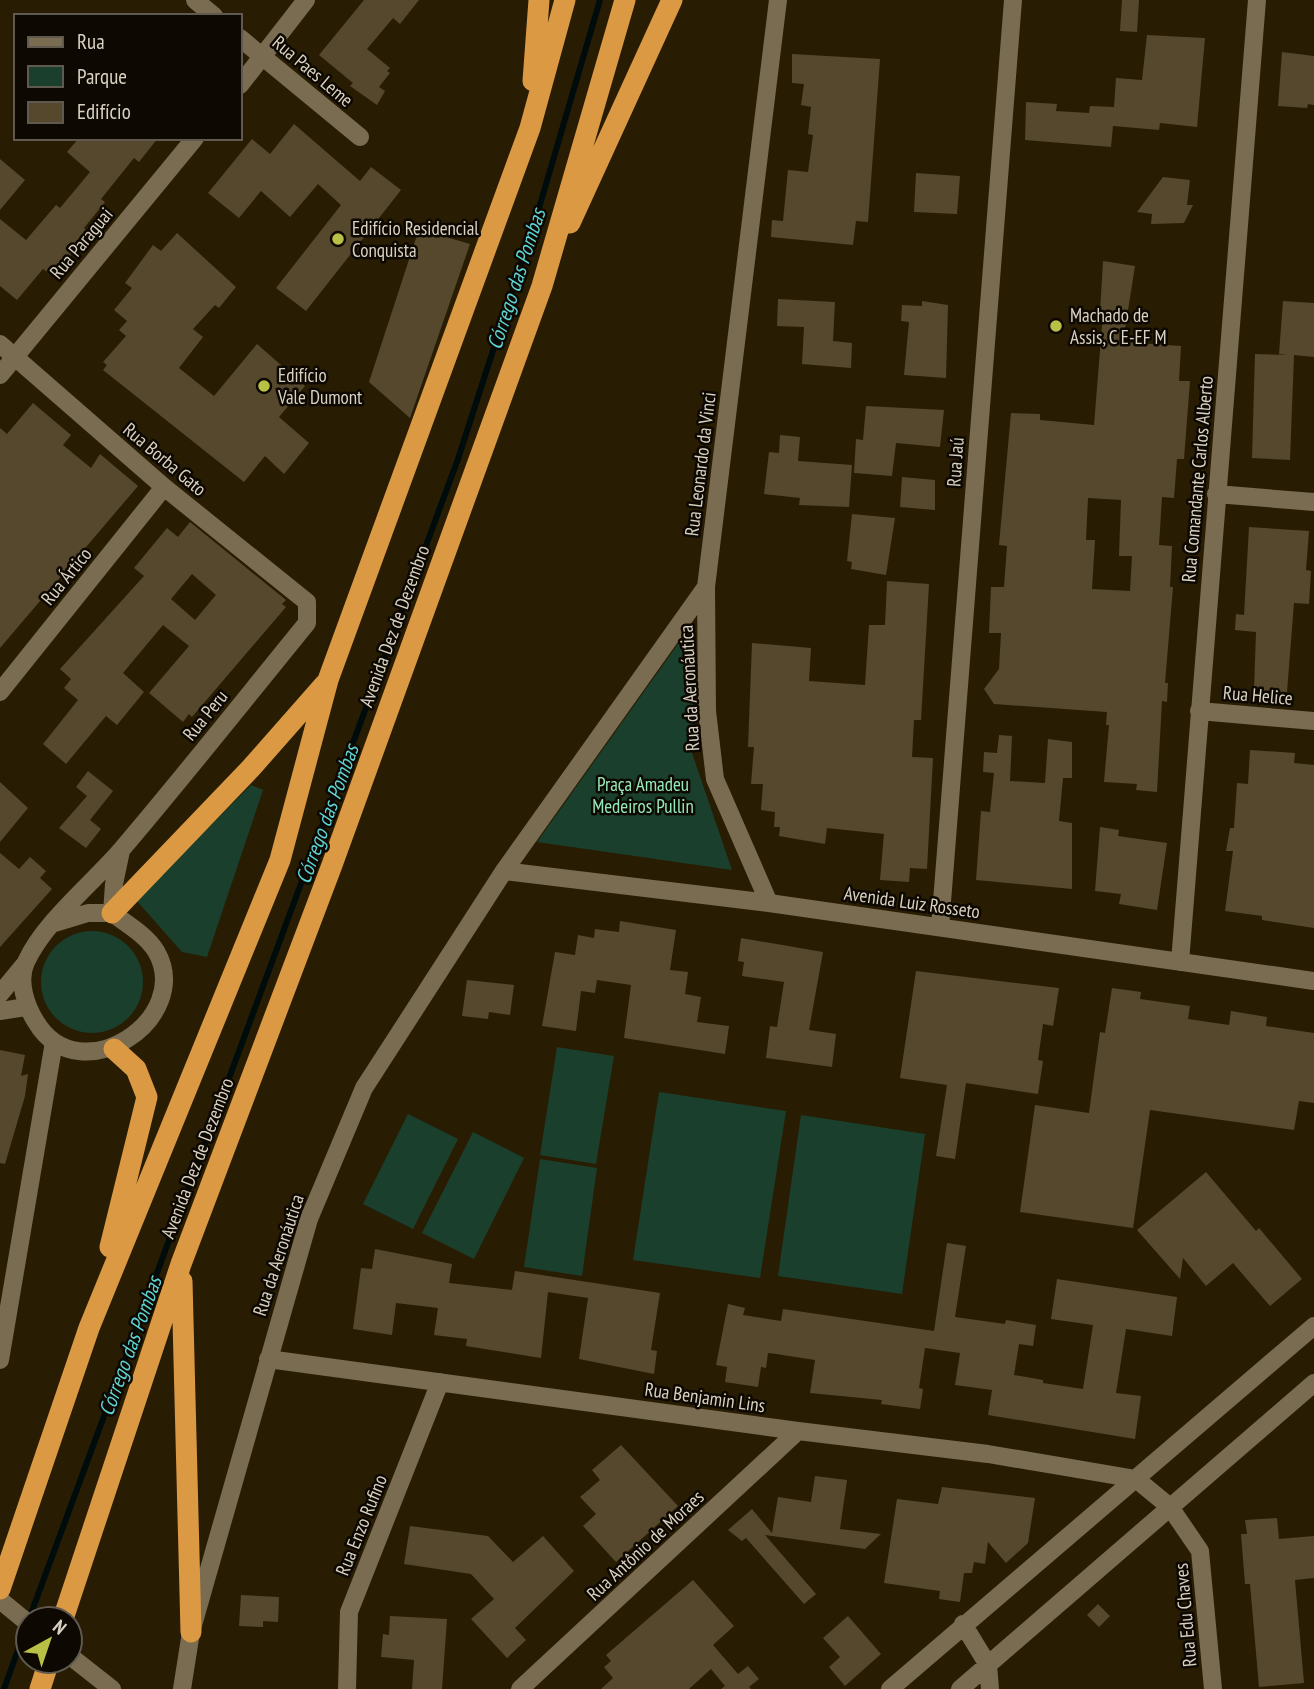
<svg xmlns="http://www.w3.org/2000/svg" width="1314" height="1689" font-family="'PT Sans Narrow',sans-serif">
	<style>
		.green { fill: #1a3f2c }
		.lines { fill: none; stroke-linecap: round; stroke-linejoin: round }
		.stream { stroke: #000c0c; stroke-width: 6 }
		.building { fill: #55482d; fill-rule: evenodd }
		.minor { stroke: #796c50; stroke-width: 18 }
		.highway { stroke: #dc9943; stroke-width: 21 }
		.poi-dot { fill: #b9c046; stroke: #0d0801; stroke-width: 2.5 }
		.labels { text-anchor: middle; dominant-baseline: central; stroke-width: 5; stroke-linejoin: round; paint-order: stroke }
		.street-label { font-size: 19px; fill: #d9d2c3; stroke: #0d0801 }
		.poi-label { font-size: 19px; fill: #d9d2c3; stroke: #0d0801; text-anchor: start }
		.park-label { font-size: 19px; fill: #95e9ba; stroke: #0d0801 }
		.water-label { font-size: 21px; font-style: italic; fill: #5ed4d5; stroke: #0d0801 }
	</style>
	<rect width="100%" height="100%" fill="#281d03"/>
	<!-- green -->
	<path class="green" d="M678 644 695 648 692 753 732 870 537 842Z
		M251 785 263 790 207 957 182 952 136 900Z
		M41 982a51 51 0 1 1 102 0a51 51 0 1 1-102 0Z
		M557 1047 614 1056 596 1164 540 1155Z
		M659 1092 786 1111 760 1278 633 1260Z
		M408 1114 458 1139 413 1229 363 1204Z
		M801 1115 925 1134 902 1294 778 1276Z
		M473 1132 524 1158 474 1259 422 1233Z
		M540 1159 597 1168 582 1276 524 1267Z"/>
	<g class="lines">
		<!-- stream -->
		<path class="stream" d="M29 1619 458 459 539 208 600 0
			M4 1689 27 1625"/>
	</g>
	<!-- building -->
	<path class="building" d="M364 0H419L400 24 393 18 367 49 390 68 387 71 390 73 379 87 385 91 377 105 350 86 353 83 319 55Z
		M1122 0H1139L1137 32 1120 31Z
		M1147 35 1205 38 1197 127 1160 123 1159 130 1113 126 1111 147 1025 140 1026 102 1057 104 1056 111 1089 113 1090 106 1114 107 1116 78 1142 80Z
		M1282 52 1314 56V105L1308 104 1307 108 1278 106Z
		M792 54 880 59 868 222 856 221 853 245 771 237 772 220 783 221 788 170 808 172 813 135 808 134 811 107 801 105 804 84 792 83Z
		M294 124 360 181 371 167 401 190 306 311 276 288 341 205 318 184 290 217 261 191 239 218 208 193 252 139 270 154Z
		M79 138H158L139 162 134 158 101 199 105 202 84 228 90 233 53 276 43 269 17 300 0 286V219L26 240 56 205 60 208 90 172 67 152Z
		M0 159 25 180 0 210Z
		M916 173 960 176 957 214 914 212Z
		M1163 177 1190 180 1187 205H1193L1184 223 1151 224 1152 214 1137 212Z
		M419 229 470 244 410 418 369 382Z
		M177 233 236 287 219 308 215 305 193 329 203 337 179 368 214 396 257 344 305 386 279 417 309 443 284 474 265 456 244 482 103 370 107 365 103 362 126 336 119 330 127 321 114 310 132 288 125 283 153 245 161 251Z
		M1103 261 1135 266 1123 342 1181 346 1179 381H1190L1184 459H1177L1174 498 1162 497 1159 545 1172 546 1170 587H1173L1165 683H1168L1167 702 1162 701 1157 792 1136 790 1137 784 1104 782 1109 725H1106L1107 712 994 704 984 689 999 669 1001 633H989L991 587H1004L1007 546 999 545 1011 413 1040 414V420L1094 425 1103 313 1100 312ZM1088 498 1121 500 1119 556H1132L1130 591 1092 589 1095 540H1086Z
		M778 299 835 302 833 341 852 343 851 368 802 364 804 327 777 326Z
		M922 301 948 305 946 378 904 375 909 322 901 321 902 305 922 306Z
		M1283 301 1314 303V357L1294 355 1290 460 1252 458 1255 354 1287 355 1279 354Z
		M33 403 71 435 63 445 91 468 100 454 138 486 0 648V428L7 434Z
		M866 406 944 410 940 447 896 443 892 476 854 473 856 439 863 440Z
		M780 435 800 437 798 461 852 465 849 507 799 505 800 498 764 494 769 452 779 453Z
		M902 477 935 480V510L900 507Z
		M852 514 895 518 886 575 851 569 852 562 847 561Z
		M190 522 286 600 282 604 286 607 192 717 189 714 183 722 149 693 189 646 163 625 123 673 144 692 117 725 106 716 66 764 43 744 78 700 64 688 71 679 60 669 144 576 134 568 167 528 178 537ZM192 574 216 595 195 620 171 599Z
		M1249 527 1309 531 1306 570 1311 571 1309 604 1294 603 1287 692 1254 690 1256 632 1235 630 1236 614 1244 615Z
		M887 581 929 584 921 720H914L912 757 933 758 927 869 910 868 909 882 880 880 884 834 827 828 825 844 779 836 780 827H774L775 812 761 810 763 784H751L754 747H748L752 643 811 648 809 681 865 685 869 625H885Z
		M999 735 1012 736 1010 781 1045 783 1048 739 1072 742V778H1063L1059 821 1072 823V889L976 880 981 811 990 812 994 773 983 772 984 752 997 753Z
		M1250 750 1295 753 1294 763 1314 765V928L1262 920V916L1225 911 1233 851H1226L1230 828H1234L1237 783 1248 784Z
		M88 771 113 791 90 820 101 829 86 848 59 828 87 796 76 787Z
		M0 782 28 808 0 842Z
		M1100 827 1119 830 1118 836 1167 843 1157 910 1119 904 1121 894 1095 891Z
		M0 853 19 869 30 857 46 871 40 878 52 889 0 947Z
		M620 921 676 930 670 970 688 972 685 994 701 997 697 1022 729 1026 725 1054 624 1038 631 985 597 980 595 993 581 991 576 1031 542 1026 555 952 575 955 578 935 594 938 595 929 619 932Z
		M741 938 823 952 809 1030 836 1034 832 1067 766 1058 770 1026 777 1027 784 982 742 976 744 962 738 961Z
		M916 971 1059 988 1053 1026 1043 1024 1038 1060 1043 1061 1038 1094 966 1083 955 1159 936 1156 947 1085 900 1078Z
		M467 980 514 985 510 1015 489 1012 488 1019 462 1016Z
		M1112 988 1141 992 1140 999 1190 1006 1188 1019 1229 1025 1231 1011 1267 1017 1266 1026 1314 1033V1103L1299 1101 1294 1130 1150 1110 1133 1228 1020 1212 1035 1105 1089 1113 1100 1032 1105 1033Z
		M0 1050 25 1055 21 1076 28 1074 25 1096 5 1164 0 1163Z
		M1206 1172 1256 1231 1259 1228 1302 1279 1270 1306 1233 1263 1206 1286 1183 1258 1180 1279 1137 1230Z
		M947 1243 966 1246 955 1317 1005 1324 1006 1320 1036 1325 1033 1346 1019 1344 1014 1375 1043 1380V1383L1083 1389 1093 1325 1051 1319 1057 1279 1177 1297 1172 1336 1126 1329 1116 1393 1141 1396 1135 1439 988 1415 992 1390 955 1385 960 1353 925 1348 919 1388 923 1389 920 1409 881 1404 882 1400 810 1393 815 1360 776 1354 768 1353 766 1368 761 1367 758 1387 725 1382 727 1367 716 1365 728 1304 745 1308 743 1315 781 1321 783 1309 934 1331Z
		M375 1249 452 1264 449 1283 512 1290 515 1271 660 1293 651 1350 657 1351 654 1374 579 1359 588 1298 548 1292 541 1358 466 1346 467 1339 434 1335 438 1308 396 1303 392 1335 353 1329 361 1268 372 1269Z
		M621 1445 678 1506 616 1562 583 1526 596 1514 580 1497 600 1480 592 1470Z
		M815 1476 847 1480 840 1529 881 1534 865 1549 765 1535 816 1594 804 1604 746 1538 742 1541 728 1530 752 1509 772 1533 778 1497 811 1502Z
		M942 1487 1035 1498 1028 1543 1006 1563 988 1542 985 1564 974 1562 972 1573H964L960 1602 939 1599 940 1591 884 1583 897 1499 938 1504Z
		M1277 1518 1279 1539 1314 1536V1578L1295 1580 1304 1683 1259 1687 1250 1584H1245L1241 1534H1247L1245 1520Z
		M410 1526 488 1536 513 1562 543 1536 574 1571 515 1628 526 1640 507 1658 471 1619 494 1599 471 1574 404 1564Z
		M693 1580 734 1626 713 1645 738 1674 748 1666 759 1679 749 1687 751 1689H721L725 1686 711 1669 689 1689H601L613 1678 604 1667 611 1661 606 1655Z
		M241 1595 279 1597 278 1622 263 1621V1627L239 1626Z
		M1098 1604 1110 1616 1099 1627 1087 1615Z
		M390 1616 447 1619 442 1689H412L414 1660 381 1657 383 1634 389 1635Z
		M848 1616 881 1654 845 1686 829 1667 840 1657 823 1638Z"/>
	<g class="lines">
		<!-- minor -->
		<path class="minor" d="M195 0 214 16
			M240 38 360 137
			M240 85 306 0
			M0 344 164 487 307 602V623C245 699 185 775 122 849 92 884 45 921 26 962 17 981 26 1006 36 1022 80 1095 195 1018 156 951 146 935 127 924 112 913H88L55 923
			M0 375 195 138
			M1216 494 1314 502
			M706 587 707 711 715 779 769 903
			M0 692 164 487
			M1199 711 1314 721
			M504 871 769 903 1314 981
			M112 913 114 884 121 851
			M940 927 1013 0
			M1180 962 1257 0
			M0 994 24 965
			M0 1011 26 1007
			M268 1359 798 1431 988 1454 1136 1479 1170 1507 1200 1551 1213 1689
			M0 1360 54 1042
			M0 1600 28 1623
			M963 1624 988 1665 990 1689
			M70 1656 112 1689
			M182 1689 191 1632 309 1219 364 1088 504 871 706 587 778 0
			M347 1689 349 1612 440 1382
			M520 1689 798 1431
			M890 1689 1314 1326
			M960 1689 1314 1383"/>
		<!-- highway -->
		<path class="highway" d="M533 81 539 0
			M570 223 672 0
			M112 913 251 768 325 684
			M110 1247 147 1097 136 1069 114 1049
			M182 1281 191 1632
			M0 1589 89 1328 280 860 328 680 530 128 565 0
			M63 1619 181 1264 332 865 542 286 625 0
			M40 1689 49 1661"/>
	</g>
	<!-- markers -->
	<g class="poi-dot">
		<circle cx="338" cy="239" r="7"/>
		<circle cx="1056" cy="326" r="7"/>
		<circle cx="264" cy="386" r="7"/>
	</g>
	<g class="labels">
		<!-- street labels -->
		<g class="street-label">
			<text transform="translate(313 71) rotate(40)">Rua Paes Leme</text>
			<text transform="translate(81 243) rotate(-50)">Rua Paraguai</text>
			<text transform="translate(165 459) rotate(40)">Rua Borba Gato</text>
			<text transform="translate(955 462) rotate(-86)">Rua Jaú</text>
			<text transform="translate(700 464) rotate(-83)">Rua Leonardo da Vinci</text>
			<text transform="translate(1197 479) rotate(-85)">Rua Comandante Carlos Alberto</text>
			<text transform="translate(66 576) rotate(-51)">Rua Ártico</text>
			<text transform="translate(394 626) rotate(-70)">Avenida Dez de Dezembro</text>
			<text transform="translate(689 688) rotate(-93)">Rua da Aeronáutica</text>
			<text transform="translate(1258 695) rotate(5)">Rua Helice</text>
			<text transform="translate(205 715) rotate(-51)">Rua Peru</text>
			<text transform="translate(912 902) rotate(8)">Avenida Luiz Rosseto</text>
			<text transform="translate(197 1158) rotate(-69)">Avenida Dez de Dezembro</text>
			<text transform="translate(278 1255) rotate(-72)">Rua da Aeronáutica</text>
			<text transform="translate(705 1397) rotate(8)">Rua Benjamin Lins</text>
			<text transform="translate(361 1525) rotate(-68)">Rua Enzo Rufino</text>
			<text transform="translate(645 1545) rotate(-43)">Rua Antônio de Moraes</text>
			<text transform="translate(1185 1615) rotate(-95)">Rua Edu Chaves</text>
		</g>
		<!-- poi labels -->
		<g class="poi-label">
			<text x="352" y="228">Edifício Residencial<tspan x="352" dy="22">Conquista</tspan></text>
			<text x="1070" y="315">Machado de<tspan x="1070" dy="22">Assis, C E-EF M</tspan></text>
			<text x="278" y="375">Edifício<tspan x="278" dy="22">Vale Dumont</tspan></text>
		</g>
		<!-- park labels -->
		<g class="park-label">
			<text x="643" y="784">Praça Amadeu<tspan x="643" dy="22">Medeiros Pullin</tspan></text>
		</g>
		<!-- water labels -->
		<g class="water-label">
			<text transform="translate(516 279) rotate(-72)">Córrego das Pombas</text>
			<text transform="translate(327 814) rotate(-70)">Córrego das Pombas</text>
			<text transform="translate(130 1346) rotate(-70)">Córrego das Pombas</text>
		</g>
	</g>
	<!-- legend -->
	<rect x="14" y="14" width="228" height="126" fill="#0d0801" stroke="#5f594f" stroke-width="2"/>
	<rect x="28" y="37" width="35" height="10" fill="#796c50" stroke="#5f594f" stroke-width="2"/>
	<text x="77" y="49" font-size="21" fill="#d9d2c3">Rua</text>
	<rect x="28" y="66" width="35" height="21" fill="#1a3f2c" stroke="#5f594f" stroke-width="2"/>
	<text x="77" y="84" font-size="21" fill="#d9d2c3">Parque</text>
	<rect x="28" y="102" width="35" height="21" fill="#55482d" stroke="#5f594f" stroke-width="2"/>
	<text x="77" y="119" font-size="21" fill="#d9d2c3">Edifício</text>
	<!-- north arrow -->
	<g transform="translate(49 1640) rotate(40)"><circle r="33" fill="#0d0801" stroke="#5f594f" stroke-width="2"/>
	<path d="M0-5L12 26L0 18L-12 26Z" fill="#b9c046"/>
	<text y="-10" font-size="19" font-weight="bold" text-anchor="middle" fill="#d9d2c3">N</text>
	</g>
</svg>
